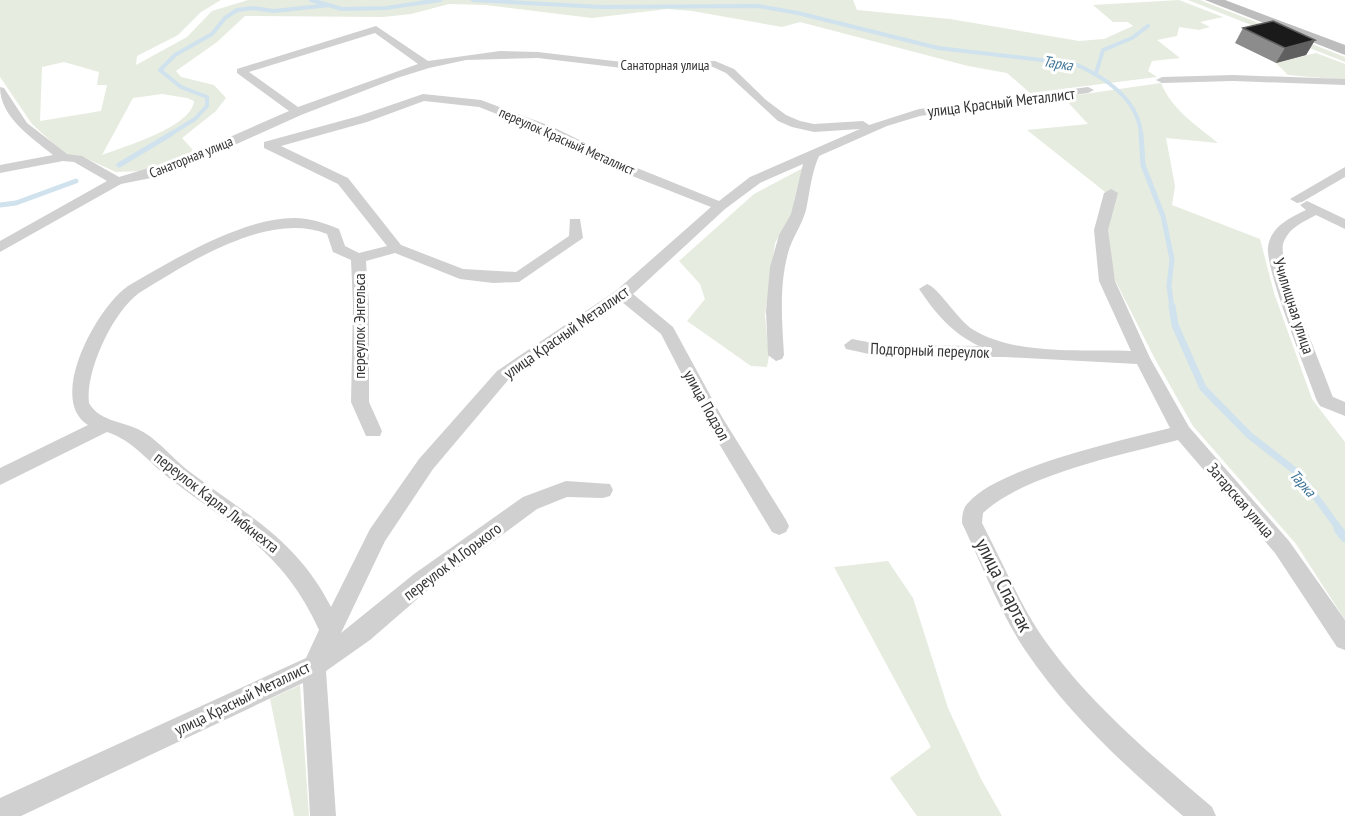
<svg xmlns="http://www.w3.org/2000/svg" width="1345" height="816" font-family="'PT Sans Narrow',sans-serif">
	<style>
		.green { fill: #e6ecdf; fill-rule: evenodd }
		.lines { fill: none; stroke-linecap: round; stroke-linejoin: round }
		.stream-far3 { stroke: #cfe2ee; stroke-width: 4 }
		.stream-far2 { stroke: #cfe2ee; stroke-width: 5 }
		.stream-far1 { stroke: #cfe2ee; stroke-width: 7 }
		.stream { stroke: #cfe2ee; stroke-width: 9 }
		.minor { fill: #d0d0d0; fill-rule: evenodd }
		.secondary { fill: #bdbdbd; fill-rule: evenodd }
		.wall { fill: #8c8c8c }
		.shaded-wall { fill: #5f5f5f }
		.building { fill: #1a1a1a; stroke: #5f5f5f; stroke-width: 1.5 }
		.labels { text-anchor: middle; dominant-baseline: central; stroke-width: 6; stroke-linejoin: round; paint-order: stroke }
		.far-street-label { font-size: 14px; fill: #333; stroke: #fff }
		.far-water-label { font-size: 15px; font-style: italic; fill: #3f7597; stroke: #fff }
		.street-label { font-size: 16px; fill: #333; stroke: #fff }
		.near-street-label { font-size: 20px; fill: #333; stroke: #fff }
	</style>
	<rect width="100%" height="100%" fill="#fff"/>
	<!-- green -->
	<path class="green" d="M0 0H221L201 12 178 35 137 56 136 65 187 37 212 11 248 0H853L857 10 950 19 1079 41 1104 39 1133 26 1128 22H1113L1093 5 1179 0 1223 17 1200 22 1210 27 1199 30 1179 27 1177 36 1157 40 1180 58 1152 61 1148 71 1157 77 1030 93 1007 73 968 66 800 22 782 27 692 11 667 9 592 18 486 5 449 4 411 14 383 17 245 16 217 42 176 71 181 77 214 85 226 98 216 111 182 138 192 149V155L143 171 116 172 83 157 66 155 32 124 0 77ZM64 62 99 72 97 85H107L101 111 40 121 42 67ZM162 94 187 98 194 101C192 127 123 147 102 155L133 98Z
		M1188 0H1200L1345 57V62Z
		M1316 53 1345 64V80L1288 75 1276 63Z
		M1161 83C1172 110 1196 125 1218 143L1166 138 1175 186 1172 205 1260 239 1274 293 1312 399 1345 442V620L1296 544 1193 426 1155 359 1115 280 1106 234 1114 199 1027 130 1088 124 1063 97Z
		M803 168 794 200V209L775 243 765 316 769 356 767 367 751 366 687 321 705 299 700 284 679 261 754 194Z
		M888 561 913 598 948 708 981 779 1002 816H917L890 778 931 747 834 567Z
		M300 685 309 816H294L270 699Z"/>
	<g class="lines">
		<!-- stream-far3 -->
		<path class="stream-far3" d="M311 0 342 9 386 8 440 0
			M473 0 601 7 758 6 798 13 938 48 1075 64C1104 77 1139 99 1141 135
			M1096 73 1103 50 1132 38 1148 26
			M169 135 195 119 207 106V97L181 87 160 70 175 55 212 34 225 18 237 10 253 8 274 11 330 5"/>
		<!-- stream-far2 -->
		<path class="stream-far2" d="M1141 134 1143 165 1163 216 1172 259 1169 286 1172 308
			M119 165 171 134
			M0 205 16 203 76 181"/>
		<!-- stream-far1 -->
		<path class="stream-far1" d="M1172 306 1175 325 1203 388 1249 435 1299 474 1340 530"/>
		<!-- stream -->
		<path class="stream" d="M1338 529 1345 538"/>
		<!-- minor -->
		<path class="minor" d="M376 26 428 61 500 51 538 52 639 64 715 61 734 69 766 100 786 115 800 121 814 124 863 121 869 125 919 109 1088 87 1094 90 1088 93 920 116 887 126 819 156C811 174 810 192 806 210 802 225 792 238 788 253 779 286 782 321 784 355L782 359 776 361 768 355 766 311 770 267 779 235 791 214 803 164 760 183 725 209 633 294 673 327 722 417 786 520 789 526 786 532 779 535 772 532 709 427 661 334 622 302 509 379 433 469 385 541 341 633 414 574 523 497 566 481 610 484 613 490 610 496 603 498 567 497 537 509 430 588 370 640 326 671 336 816H310L303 683 21 816H0V798L306 658 319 630C284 552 234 528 169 478 147 461 134 441 107 432L0 485V468L88 425C46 399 98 306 128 286 173 260 242 218 294 218 311 218 324 223 339 229L345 246 359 253 387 246 338 184 264 148V142L359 116 423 94 481 100 553 127 632 166 719 201 750 177 860 129 814 132 792 127 778 121 726 73 713 67 639 70 538 58 466 60 429 68 397 78 301 115 192 164 151 178 121 184 0 252V241L107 181 74 162 63 161 0 173V165L53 155C31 137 0 117 0 87L4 88 27 123 67 154 82 156 119 177 182 158 289 111 237 73V69ZM375 33 418 64 298 107 249 72ZM424 101 479 107 545 133 622 172 711 207 617 290 497 371 419 459 370 529 331 607C297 540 247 515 190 472 174 460 161 443 145 433 127 421 100 423 89 403 85 371 113 312 139 293 188 263 269 210 327 234L333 252 351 260 353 305 351 402 366 436H380L382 431 369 402V305L366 261 395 253 460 279 493 283 519 282 583 238 580 219H570L569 236 516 272 463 269 401 245 348 178 281 146 367 122Z
			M1233 75 1345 79V85L1233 81 1162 83 1156 80 1162 77Z
			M1345 167V177L1302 202 1297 203 1290 199Z
			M1111 189 1118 193 1108 230 1115 281 1150 358 1189 427 1289 541 1345 620V650L1337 647 1275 553 1178 440C1122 455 1025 474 983 513L982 523C1001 559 1017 598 1039 632 1085 700 1150 754 1212 807L1216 816H1183C1125 766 1068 714 1025 650 999 611 982 565 962 523 962 515 963 507 969 502 1000 467 1123 440 1170 428L1137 364 1005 357H883L846 349 844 345 852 339 883 345 979 346C952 333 936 314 919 289L927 284C938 287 958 320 972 329 1015 356 1081 349 1131 351L1099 281 1094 230 1104 193Z
			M1307 201 1345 219V229L1316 215C1302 223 1289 227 1283 244 1278 264 1324 372 1333 397L1345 402V416L1320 406 1317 401C1307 373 1265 269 1268 247 1271 226 1290 218 1306 210L1300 205Z"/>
		<!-- secondary -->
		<path class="secondary" d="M1205 0H1225L1345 45V55Z"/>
	</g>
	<!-- wall -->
	<path class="wall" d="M1243 28 1315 40 1306 55 1276 63 1235 43Z"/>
	<!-- shaded-wall -->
	<path class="shaded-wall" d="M1315 40 1306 55 1276 63 1285 48Z"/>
	<!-- building -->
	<path class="building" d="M1273 21 1315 40 1285 48 1243 28Z"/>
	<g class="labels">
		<!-- far-street labels -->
		<g class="far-street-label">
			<text x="665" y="65">Санаторная улица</text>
			<text transform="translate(567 141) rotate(24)">переулок Красный Металлист</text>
			<text transform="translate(191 157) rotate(-22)">Санаторная улица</text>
		</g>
		<!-- far-water labels -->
		<g class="far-water-label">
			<text transform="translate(1058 63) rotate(9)">Тарка</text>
			<text transform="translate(1303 483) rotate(49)">Тарка</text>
		</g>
		<!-- street labels -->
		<g class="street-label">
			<text transform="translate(1001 102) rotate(-7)">улица Красный Металлист</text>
			<text transform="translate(1294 306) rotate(72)">Училищная улица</text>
			<text transform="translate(359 326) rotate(-90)">переулок Энгельса</text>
			<text transform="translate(566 332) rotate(-35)">улица Красный Металлист</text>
			<text transform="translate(930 350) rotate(2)">Подгорный переулок</text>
			<text transform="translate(707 405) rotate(61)">улица Подзол</text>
			<text transform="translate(1241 500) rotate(49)">Затарская улица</text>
			<text transform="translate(217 502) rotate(38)">переулок Карла Либкнехта</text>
			<text transform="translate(452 561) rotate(-37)">переулок М.Горького</text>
			<text transform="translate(242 698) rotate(-26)">улица Красный Металлист</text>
		</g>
		<!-- near-street labels -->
		<g class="near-street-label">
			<text transform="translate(1004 585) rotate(63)">улица Спартак</text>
		</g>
	</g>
</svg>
